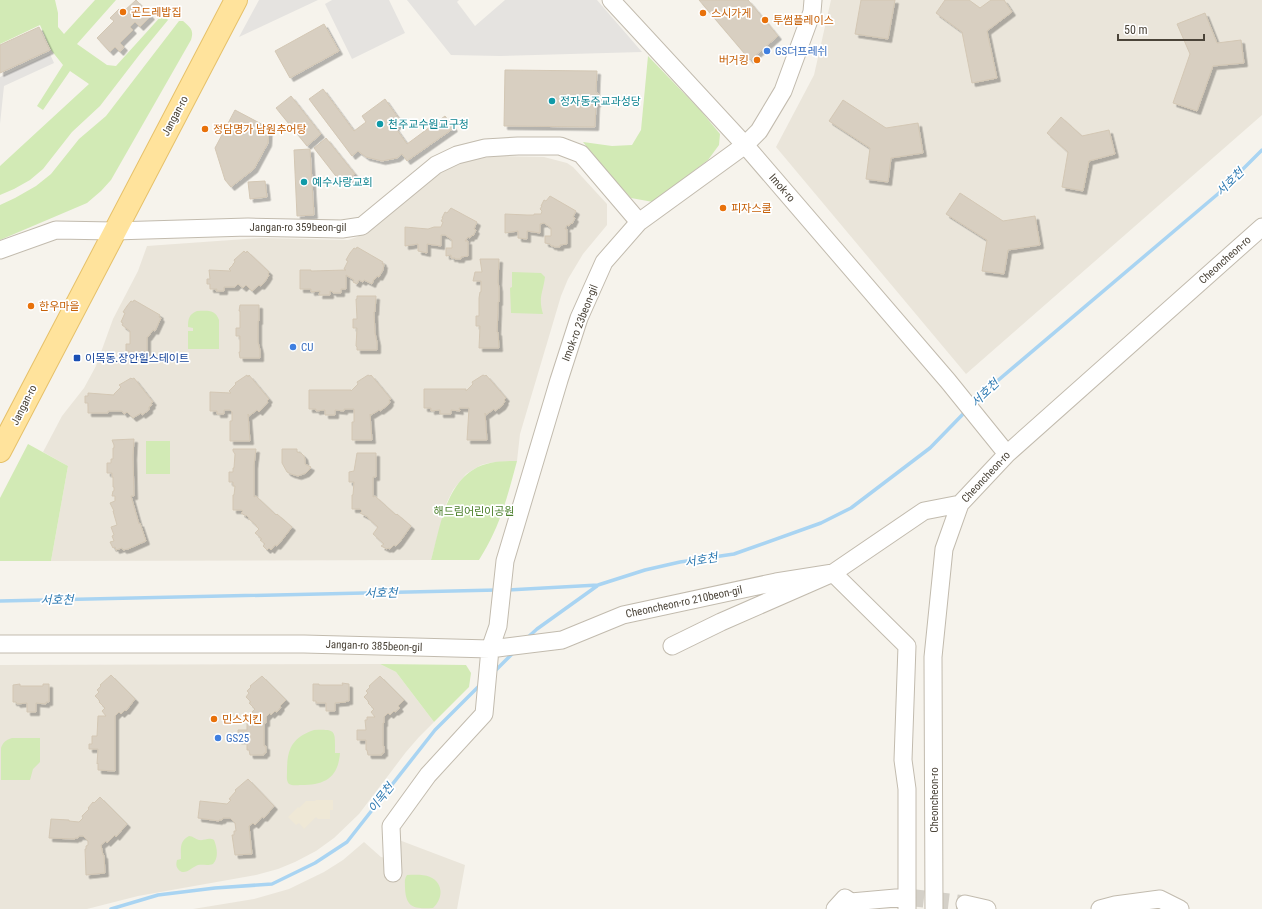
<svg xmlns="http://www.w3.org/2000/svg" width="1262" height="909" font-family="'Roboto Condensed','Noto Sans KR',sans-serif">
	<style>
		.residential { fill: #eae5da }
		.education { fill: #efe8d6 }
		.green { fill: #d2eab5 }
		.parking { fill: #e5e3e0 }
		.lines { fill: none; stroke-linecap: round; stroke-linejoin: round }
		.stream { stroke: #a9d4f2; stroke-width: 3.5 }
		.building { fill: #d8cfc1; stroke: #d3c7b4; filter: url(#shadow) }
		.minor-tunnel { stroke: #d4d0c8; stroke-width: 17; stroke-dasharray: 17 8; stroke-linecap: butt }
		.minor-casing { stroke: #c2bbae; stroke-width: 19 }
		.major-casing { stroke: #e6c16a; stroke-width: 24 }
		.minor { stroke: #fff; stroke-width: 17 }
		.major { stroke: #ffe39c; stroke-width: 22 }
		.food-dot { fill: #e8710a; stroke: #fff; stroke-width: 1.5 }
		.shop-dot { fill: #3f7fe0; stroke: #fff; stroke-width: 1.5 }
		.culture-dot { fill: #0f9aa8; stroke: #fff; stroke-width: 1.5 }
		.transit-dot { fill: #1a4fb4; stroke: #fff; stroke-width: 1.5 }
		.labels { text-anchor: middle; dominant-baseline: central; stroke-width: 3.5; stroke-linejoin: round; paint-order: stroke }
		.food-label { font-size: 11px; fill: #c56008; stroke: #fff; text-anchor: start }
		.shop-label { font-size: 11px; fill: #366cbe; stroke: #fff; text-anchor: start }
		.culture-label { font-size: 11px; fill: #0d838f; stroke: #fff; text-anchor: start }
		.street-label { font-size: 11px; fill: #4b4439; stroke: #fff }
		.transit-label { font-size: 11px; fill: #164399; stroke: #fff; text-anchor: start }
		.park-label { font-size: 11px; fill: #4a7f2a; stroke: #fff }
		.water-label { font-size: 12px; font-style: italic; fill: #2e7ab2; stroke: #fff }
	</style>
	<defs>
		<filter id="shadow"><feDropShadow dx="3.5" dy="3.5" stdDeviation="0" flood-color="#0004"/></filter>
	</defs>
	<rect width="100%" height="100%" fill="#f6f3ec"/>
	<!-- residential -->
	<path class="residential" d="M831 0H1262V115L966 374 776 147 814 75Z
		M495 156 544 157 567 163 573 167 607 204V225L583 254 568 279 561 296 520 434 517 461 498 462 489 463 481 465 466 474 453 490 447 502 431 560 51 561 68 466 43 452 62 416 84 388 96 366 113 319 138 271 147 246 261 238 348 240 357 237 363 233 432 178 442 172 455 165 468 161Z
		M380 664 396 672 434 722 419 737 406 752 359 814 334 838 316 851 295 862 278 869 256 875 138 896 87 909H0V665Z
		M399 840 465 865 457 909H193L254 899 289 889 324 872 343 860 364 842 381 857 386 858Z"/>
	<!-- education -->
	<path class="education" d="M316 800H333V810H330V819H318L316 817 304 829 299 823 296 825 288 817 298 807 299 808 306 801H315Z"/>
	<!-- green -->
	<path class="green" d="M0 0H55L58 13V27L64 34 95 0H116L77 44 107 65 116 66 163 14 168 20 140 54 100 106 72 132 43 169 30 180 14 189 0 195V166L89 84 70 71 43 110 37 106 63 65 51 50 40 25 0 44Z
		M179 21H183C191 28 194 30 191 40L111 180 101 191 87 203 0 240V205L15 198 36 186 51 174 79 139 106 116Z
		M648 56 701 111 720 134 719 145 708 160 653 202 631 198 602 166 583 142 612 146 632 145 641 130Z
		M512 272 541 273 545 277C543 293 538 297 543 314L511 313 510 288 512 287Z
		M197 311C207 311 215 309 219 320V349H188V331H193V328L188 327C188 319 189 314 197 311Z
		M146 441H170V474H146Z
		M28 444 68 466 51 561H0V498Z
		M517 461C507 498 500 527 479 560H431C441 524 447 472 490 463 499 461 508 461 517 461Z
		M380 664 466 665 471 673 469 687 434 722 396 672Z
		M314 730C337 729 335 731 335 753H340C338 778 325 785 301 785 298 785 292 786 289 784 286 781 287 776 287 772 287 750 291 738 314 730Z
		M12 738H40V762L33 769 30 780H1V748C3 742 6 740 12 738Z
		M189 836C193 836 195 839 199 840 205 841 208 837 214 840 217 847 219 858 213 864 207 866 203 864 198 865 192 867 184 877 178 869 176 866 176 864 177 860L181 859C181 849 179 841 189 836Z
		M407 875C414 875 423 874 430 877 444 883 443 899 433 908 414 909 406 908 405 888 405 883 404 879 407 875Z"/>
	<!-- parking -->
	<path class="parking" d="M259 0H318L239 37Z
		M332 0H389L405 33 352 59 325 4Z
		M407 0H459L457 2 475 26 505 0H597L642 52 500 56 451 55Z
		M50 54 54 63 4 86 0 124V77Z"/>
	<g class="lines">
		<!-- stream -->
		<path class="stream" d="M973 404 989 388 1219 193 1262 150
			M507 590 598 585 645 570 680 562 734 554 821 523 851 508 930 448 966 411
			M0 601 497 590
			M527 638 537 629 597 586
			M495 671 513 653
			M111 909 158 895 215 888 272 884 315 863 347 842 435 730 480 685"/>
	</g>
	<!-- building -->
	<path class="building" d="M136 0 151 16 140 27 135 22 130 27 133 30 120 43 124 47 120 52 115 47 110 52 97 38 114 21 110 18 119 9 123 12Z
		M699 0H748L778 36 750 60Z
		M861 0H895L888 39 855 34Z
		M945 0H969L980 8 991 0H1004L1012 12 987 31 997 78 972 83 962 32 936 13Z
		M1205 13 1217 43 1241 40 1244 63 1213 66 1197 111 1173 103 1190 54 1177 24Z
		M324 24 339 51 290 78 275 51Z
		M39 27 50 50 0 73V45Z
		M505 70 597 71 596 92 603 98 596 104 595 127 504 126Z
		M323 89 354 131 366 122 362 116 385 99 401 122 395 127 407 144 445 116 454 128 407 161 402 154 397 158 382 161 366 157 358 151 352 156 309 99Z
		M291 96 321 134 307 146 276 108Z
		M843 100 886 128 918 123 923 153 891 158 888 182 866 179 870 148 829 121Z
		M235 110 269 128 268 143 254 169 231 187 225 180 215 148Z
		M1061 117 1082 136 1109 130 1115 154 1089 161 1083 191 1062 187 1068 152 1047 133Z
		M326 138 355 174 342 184 314 148Z
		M310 149 314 215 297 216 294 150Z
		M265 181 267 197 250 199 248 182Z
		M960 193 1003 221 1035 216 1040 245 1008 250 1004 274 982 271 987 240 946 214Z
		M550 196 576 211 573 217 575 218 572 224 571 223 569 226 567 225 565 229H567V244L560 245V247H554V246H551L550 244 545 243V236H551V228L544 223 540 224V233L527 231V239L518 238V231L505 233V214L527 215H534V214H541L542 211 540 209 542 206H541L544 200 546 201Z
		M451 208 477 222 474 229 476 230 473 236 472 235 470 238 468 237 465 241H468V256L461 257V259H455V258H451V255L446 256V248H452V240L445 235H441V246L427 244V253L418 251V244L405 246V227L428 229 434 227H441L443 222 441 221 443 218H442L445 212 447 213Z
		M357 247 383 262 382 264H384L383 270 379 277 377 276 375 279H374L372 284 364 280 363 282 359 280 357 284 353 282 354 280 346 275V289H341V293H333V292L330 291V295H319L320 291 311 292V289H300V270H311V271L346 270 344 269 348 261 346 260 350 253 354 248 356 249Z
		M244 251 246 253 247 251 269 272 268 274 269 275 266 280 261 286 259 285 252 291 246 285 243 288 238 284 235 287H224V291H216L217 289H210V284H207V279H210L209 270 231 271 229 269 233 265V264L235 262 234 260Z
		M480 259H499L498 282 499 288V302H498V311L497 332H498L499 348H479L480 326H476V316H479V298L480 292H481V281H473L475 272H482Z
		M357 296H376L375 312H374L375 333 377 342V350H357V347L356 346 357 328H353V319H357L356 299H357Z
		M134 300 160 315 159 317 161 318 155 331 153 330 148 337H147V358H129V351H126V344H130V331L122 325 123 323 121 322 125 313 123 312 127 306 131 301 133 302Z
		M240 305H259V321H258V342L260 350V358H240L239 352H240V336H236V328H240V311H239Z
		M247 375 248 377 249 375 269 399 267 401 268 402 259 412 257 410 249 416 248 414 250 441H230V421H232V412L230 410H224V414H217V411H210V392L231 393 229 391 236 384 235 383Z
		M368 375 370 376 371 375 391 399 389 400 390 402 388 405 380 411 379 410 371 415 370 414 372 440H352V422H354V409H344V411L335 410V415H325V410L316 411V409H309V390H351V391L358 384 357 382Z
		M483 375 485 376 486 375 506 398 504 400 505 401 502 406 495 411 494 409 486 415 485 413 487 440H467L469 408H459L460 411 451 410V414H440V410L431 411V408H424V389H466V391L473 384 472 382Z
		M131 378 132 379 134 378 153 402 151 403 152 405 149 407V410L142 415 141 413 133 418 127 412 124 414 122 411H108V413H88V403H85V396H88V393L114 395V394L121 387 119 385Z
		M134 439 133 456 134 496H131L139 524 140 523 146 541 128 549 123 550 122 548 116 550 115 547 113 548 110 542 114 541 112 536 114 535 111 527 117 525 113 511H114L110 503 115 501V496H112L113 491H114V487H113V477H112V473H107V463H111V459H113V448H114V445L112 440Z
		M233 449H256L254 465V497L256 496 276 515 277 514 292 527 282 540 277 546 275 545 271 550 269 548 267 550 263 546 265 544 260 540 262 539 255 533 259 529 256 526V525L249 519V518L246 515V516L241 513 243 511 241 510H233V495H234L235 486H233V482H229V472H233V468H234L235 454 233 451Z
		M282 449H297V452L301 453 304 456 305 460V464L311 467 309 470 306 473 298 476 291 474 287 472 282 463Z
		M357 453H376V477H373V497L375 496 396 515 397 514 411 526 399 543 396 546 394 545 390 549 388 548 387 549 381 546 384 544 373 534 378 527 368 518V517L360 513 362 511 360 509H352V495H353L354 482H349V472L354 471Z
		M111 675 135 699 126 711 125 710 121 714 119 712 115 716V771L98 770V763L97 764 98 749H89V744H92V736H97L98 716H106L102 711 105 708 99 702 100 701 95 696 99 692 97 690 101 686 100 685Z
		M262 676 286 700 280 706 281 707 277 712 275 711 271 715 270 713 266 717V723H264V746H266V753H264V755H250L249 750H247V740H238V730H247V720H249V717H257L252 712 255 709 249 703 251 702 246 697 249 693 247 691 251 687 250 686Z
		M380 676 404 700 398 706 400 708 395 712 394 711 390 715 388 713 384 717V723H383V746H384V753H382V755H368L367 750H366V740H357V730H366L365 720H367V717H375L371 712 374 709 368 703 369 702 364 697 368 693 366 691 370 687 369 686Z
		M342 683 349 684V701H346V702L335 703V711H326V703H316V701H313V684H319V685H343Z
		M20 684V686H43V684H49V702H46V704L36 703V712H27V703L17 704 16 702H13V685Z
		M248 779 274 806 264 818 262 817 255 825 253 823 249 826 252 854 235 855 232 835H234V831H236L235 823 230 818H223L222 820H219V821L198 818 200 801 227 804 231 800 229 799 236 791 235 790Z
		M100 797 127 824 116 837 115 835 107 843 106 841 101 845 103 855H104L105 873 86 875 85 849H86V846L88 845V841L83 836H79L78 838H75V839L49 838 51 819 69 820V821L79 822 83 818 82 816 89 809 88 808 93 802 94 803Z"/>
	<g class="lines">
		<!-- minor-tunnel -->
		<path class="minor-tunnel" d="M907 897 965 904"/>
		<defs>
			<path id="minor" d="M611 0 745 145 948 381 1007 454
				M0 250 56 230 114 231 248 227 342 229 362 226 436 165 457 155 485 148 518 146H560L581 154 639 222
				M0 644H304L490 649 562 640 623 615 776 582 833 573 924 511 960 504
				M672 646 721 622 833 573 907 646 903 760 907 789V909
				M393 873 391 826 428 775 484 714 490 649 498 626 505 561 559 380 579 318 604 262 639 222 745 145 759 131 783 91 812 12 813 0
				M965 904 987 909
				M835 909 845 898 851 902 907 897
				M934 909 933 657 944 549 960 504 1007 454 1262 227
				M1100 909 1115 905 1160 899 1180 909"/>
			<path id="major" d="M0 451 236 0"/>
		</defs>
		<!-- minor casing -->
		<use href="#minor" class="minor-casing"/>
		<!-- major casing -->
		<use href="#major" class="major-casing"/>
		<!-- minor -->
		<use href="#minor" class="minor"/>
		<!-- major -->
		<use href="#major" class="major"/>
	</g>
	<!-- markers -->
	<g class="food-dot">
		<circle cx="123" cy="12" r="4"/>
		<circle cx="703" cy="13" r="4"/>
		<circle cx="765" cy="20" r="4"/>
		<circle cx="757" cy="60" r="4"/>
		<circle cx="205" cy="129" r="4"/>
		<circle cx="723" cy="208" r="4"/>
		<circle cx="31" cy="306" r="4"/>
		<circle cx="214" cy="719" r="4"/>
	</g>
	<g class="shop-dot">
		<circle cx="767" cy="51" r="4"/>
		<circle cx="293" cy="347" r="4"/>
		<circle cx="218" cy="738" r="4"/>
	</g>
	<g class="culture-dot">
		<circle cx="552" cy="101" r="4"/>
		<circle cx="380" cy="124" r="4"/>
		<circle cx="304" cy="182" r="4"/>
	</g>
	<rect class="transit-dot" x="73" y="354" width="8" height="8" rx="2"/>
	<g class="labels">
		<!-- food labels -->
		<g class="food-label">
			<text x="131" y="12">곤드레밥집</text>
			<text x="711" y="13">스시가게</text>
			<text x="773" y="20">투썸플레이스</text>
			<text x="749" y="60" text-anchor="end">버거킹</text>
			<text x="213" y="129">정담명가 남원추어탕</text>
			<text x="731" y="208">피자스쿨</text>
			<text x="39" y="306">한우마을</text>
			<text x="222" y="719">민스치킨</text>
		</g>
		<!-- shop labels -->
		<g class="shop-label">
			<text x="775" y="51">GS더프레쉬</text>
			<text x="301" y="347">CU</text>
			<text x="226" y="738">GS25</text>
		</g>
		<!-- culture labels -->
		<g class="culture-label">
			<text x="560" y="101">정자동주교과성당</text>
			<text x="388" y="124">천주교수원교구청</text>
			<text x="312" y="182">예수사랑교회</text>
		</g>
		<!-- street labels -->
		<g class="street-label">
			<text transform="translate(175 116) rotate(-62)">Jangan-ro</text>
			<text transform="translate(782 188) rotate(49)">Imok-ro</text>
			<text x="298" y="227">Jangan-ro 359beon-gil</text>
			<text transform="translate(1225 260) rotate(-42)">Cheoncheon-ro</text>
			<text transform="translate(580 323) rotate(-69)">Imok-ro 23beon-gil</text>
			<text transform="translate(24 405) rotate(-63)">Jangan-ro</text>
			<text transform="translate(986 477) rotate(-47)">Cheoncheon-ro</text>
			<text transform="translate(684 602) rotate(-12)">Cheoncheon-ro 210beon-gil</text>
			<text transform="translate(374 646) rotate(2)">Jangan-ro 385beon-gil</text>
			<text transform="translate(934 800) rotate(-90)">Cheoncheon-ro</text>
		</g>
		<!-- transit labels -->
		<g class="transit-label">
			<text x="85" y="358">이목동.장안힐스테이트</text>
		</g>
		<!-- park labels -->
		<g class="park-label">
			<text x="474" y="511">해드림어린이공원</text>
		</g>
		<!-- water labels -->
		<g class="water-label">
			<text transform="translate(1230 182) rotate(-45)">서호천</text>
			<text transform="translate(985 393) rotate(-44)">서호천</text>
			<text transform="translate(701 560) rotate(-10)">서호천</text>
			<text transform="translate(381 593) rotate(-1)">서호천</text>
			<text transform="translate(57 600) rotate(-1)">서호천</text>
			<text transform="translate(381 798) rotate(-52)">이목천</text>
		</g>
	</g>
	<!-- scale -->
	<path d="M1118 34v6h86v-6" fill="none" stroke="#4b4439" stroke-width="2"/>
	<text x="1124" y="34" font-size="12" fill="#4b4439" stroke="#ffffff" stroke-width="3" paint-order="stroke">50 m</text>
</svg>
